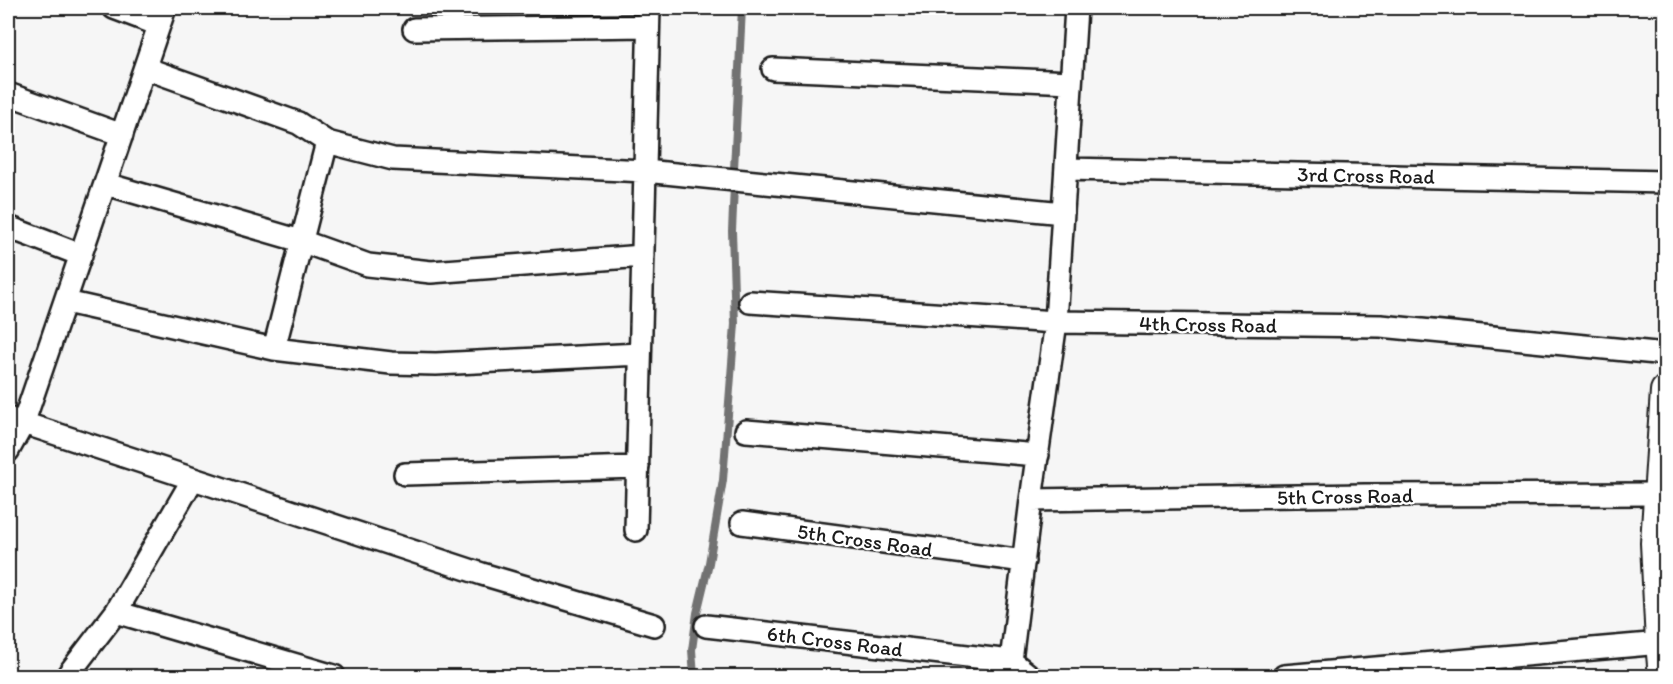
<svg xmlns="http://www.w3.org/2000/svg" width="1673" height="684" font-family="Itim,sans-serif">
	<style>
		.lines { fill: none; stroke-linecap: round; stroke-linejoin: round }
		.stream { stroke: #727272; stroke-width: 8 }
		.street-casing { stroke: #1c1c1c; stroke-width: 26 }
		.secondary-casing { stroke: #1c1c1c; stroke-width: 34 }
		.street { stroke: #fff; stroke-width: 21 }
		.secondary { stroke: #fff; stroke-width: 30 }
		.labels { text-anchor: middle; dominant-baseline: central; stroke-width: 4.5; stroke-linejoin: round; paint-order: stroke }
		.street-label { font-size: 21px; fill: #1c1c1c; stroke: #fff }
	</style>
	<rect width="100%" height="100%" fill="#f6f6f6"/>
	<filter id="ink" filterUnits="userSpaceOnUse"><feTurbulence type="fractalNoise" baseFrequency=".0167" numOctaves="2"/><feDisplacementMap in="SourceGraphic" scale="12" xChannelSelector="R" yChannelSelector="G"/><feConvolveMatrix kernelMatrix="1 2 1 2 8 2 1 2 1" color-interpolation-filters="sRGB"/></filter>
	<g filter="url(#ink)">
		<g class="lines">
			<!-- stream -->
			<path class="stream" d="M734 169 742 8
				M694 676 692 650 697 613 709 563 723 480 735 324 732 231 734 186"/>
			<defs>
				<path id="street" d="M114 8 159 25
					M414 29 648 26
					M145 68 298 123 327 142 393 159 645 171 1063 213
					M773 69 1071 82
					M8 94 122 135
					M1066 169 1666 182
					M106 184 301 241 368 265 431 272 643 256
					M8 227 81 255
					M66 302 274 349 391 363 436 364 640 354
					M750 302 1056 322 1381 326 1666 354
					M274 349 327 142
					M8 418 482 574 654 625
					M746 431 1038 455
					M8 451 23 424 165 8
					M405 474 638 467
					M1031 500 1365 495 1660 494
					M742 523 1024 561
					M636 530 649 8
					M116 612 334 676
					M706 626 1011 661 1030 676
					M1011 661 1031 500 1056 322 1076 8
					M67 676 116 612 193 479
					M1284 676 1661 643"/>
				<path id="secondary" d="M1664 676 1661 643 1656 543 1666 391"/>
			</defs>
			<!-- street casing -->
			<use href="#street" class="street-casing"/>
			<!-- secondary casing -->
			<use href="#secondary" class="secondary-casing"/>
			<!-- street -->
			<use href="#street" class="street"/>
			<!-- secondary -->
			<use href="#secondary" class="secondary"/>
		</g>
	</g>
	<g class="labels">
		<!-- street labels -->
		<g class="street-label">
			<text transform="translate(1366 175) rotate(1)">3rd Cross Road</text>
			<text transform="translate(1208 324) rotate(1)">4th Cross Road</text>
			<text transform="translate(1345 496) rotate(-1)">5th Cross Road</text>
			<text transform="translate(865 540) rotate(8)">5th Cross Road</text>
			<text transform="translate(835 641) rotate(7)">6th Cross Road</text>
		</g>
	</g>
	<!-- margin -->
	<rect width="1673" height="684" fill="none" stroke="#fff" stroke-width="30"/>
	<rect x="15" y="15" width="1643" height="654" fill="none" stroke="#1c1c1c" stroke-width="2" filter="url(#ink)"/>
</svg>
